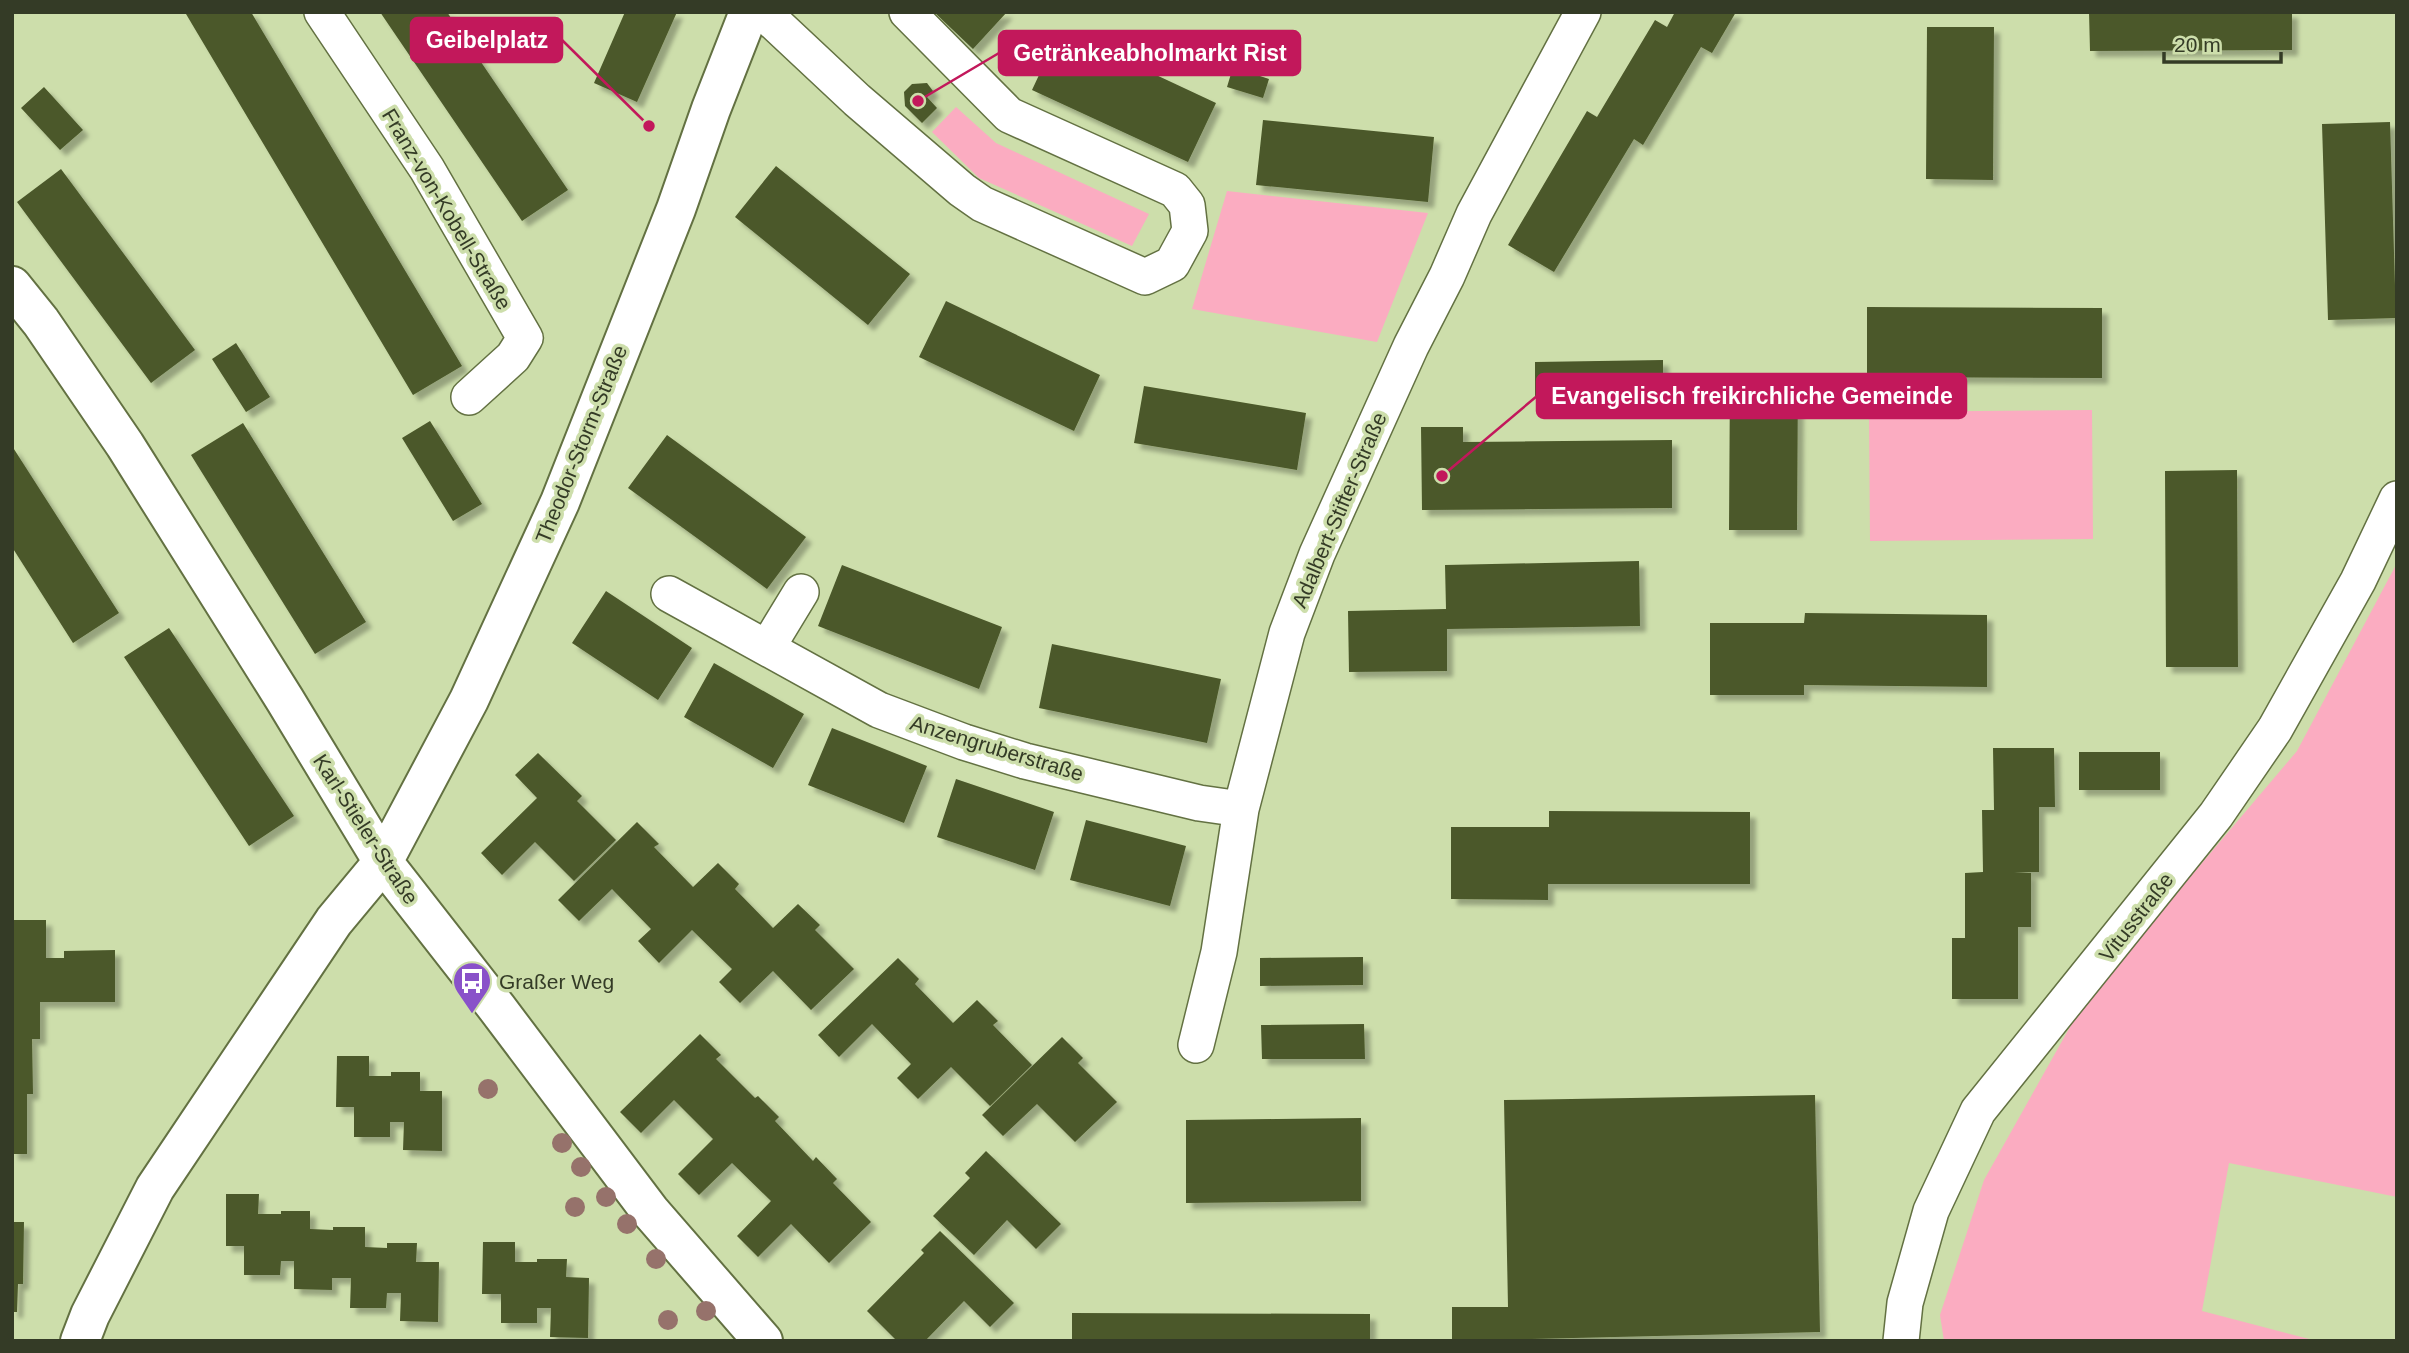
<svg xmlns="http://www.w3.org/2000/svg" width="2409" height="1353" font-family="Helvetica,sans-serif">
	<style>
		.green { fill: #fbacc1 }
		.building { fill: #4b582a; filter: url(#shadow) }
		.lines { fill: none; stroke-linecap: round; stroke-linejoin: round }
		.minor-casing { stroke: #637142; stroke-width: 38 }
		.tertiary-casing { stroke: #637142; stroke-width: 42 }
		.minor { stroke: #fff; stroke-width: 35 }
		.tertiary { stroke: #fff; stroke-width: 38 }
		.tree { fill: #96726b }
		.labels { text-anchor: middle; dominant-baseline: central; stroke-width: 7; stroke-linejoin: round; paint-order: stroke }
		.street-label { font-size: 21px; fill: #343b26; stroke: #cddeab }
		.poi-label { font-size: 21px; fill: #343b26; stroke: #cddeab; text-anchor: start }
		.leader { fill: none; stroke: #c2185b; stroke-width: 2.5 }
		.callout-dot { fill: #c2185b; stroke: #cddeab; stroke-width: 2.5 }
		.callout { fill: #c2185b; stroke: #c2185b; stroke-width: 2.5 }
		.callout-label { font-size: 23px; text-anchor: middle; font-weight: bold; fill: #fff }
	</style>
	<defs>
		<filter id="shadow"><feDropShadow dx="6" dy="6" stdDeviation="2" flood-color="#0004"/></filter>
	</defs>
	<rect width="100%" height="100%" fill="#cddeab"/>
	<!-- green -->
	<path class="green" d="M956 107 996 143 1149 214 1132 246 979 178 932 132Z
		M1227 191 1428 213 1377 342 1192 309Z
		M2092 410 2093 539 1870 541 1869 412Z
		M2397 563V1197L2229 1163 2202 1311 2317 1341H1944L1940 1315 1984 1180 2084 1002 2297 751Z"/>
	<!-- building -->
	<path class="building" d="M189 12H251L462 366 413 395 186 14Z
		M380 12H447L568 190 522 221Z
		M625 12H677L637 102 594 83Z
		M934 12H1007L973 49Z
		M1675 12H1736L1712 53 1701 47 1643 145 1634 139 1554 272 1508 245 1587 111 1597 117 1655 20 1667 27Z
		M2089 12H2292V50L2090 51Z
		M1927 27H1994L1993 180 1926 179Z
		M1060 30 1216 103 1188 162 1032 90Z
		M1233 67 1269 79 1263 98 1227 87Z
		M927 83 933 91 927 97 937 108 922 123 905 106 904 92 912 84Z
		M44 87 83 130 60 150 21 108Z
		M1263 120 1434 137 1428 202 1256 185Z
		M2390 122 2396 318 2328 320 2322 124Z
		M776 166 910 274 868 325 735 217Z
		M61 169 195 350 151 383 17 202Z
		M946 301 1100 375 1074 431 919 357Z
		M1867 307 2102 308V378L1867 377Z
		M236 343 270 397 246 412 212 359Z
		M1663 360V395L1535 397V362Z
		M1730 373 1798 374 1797 530H1729Z
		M1144 386 1306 413 1297 470 1134 443Z
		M430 421 482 504 453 521 402 438Z
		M243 423 366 622 315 654 191 455Z
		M1421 427H1463V442L1672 440V508L1422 510Z
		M667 435 806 537 767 589 628 488Z
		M12 446 119 613 73 643 12 547Z
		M2237 470 2238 667H2166L2165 471Z
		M1639 561 1640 626 1447 629V671L1349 672 1348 611 1446 609 1445 565Z
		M842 565 1002 627 979 689 818 626Z
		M606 591 692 648 658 700 572 643Z
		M1805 613 1987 615V687L1804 685V695H1710V623H1804Z
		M169 628 294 816 249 846 124 657Z
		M1052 644 1221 679 1207 743 1039 708Z
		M714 663 804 714 773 768 684 717Z
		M832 728 927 766 904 823 808 785Z
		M1993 748H2054L2055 807H2039V872H2014L2031 873V927H2018V999H1952V938H1965V873L1983 872 1982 810H1994Z
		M2079 752H2160V790H2079Z
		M538 753 582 796 577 801 616 840 574 881 535 842 502 875 481 853 537 798 515 775Z
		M956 779 1054 812 1035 870 937 837Z
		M1549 811 1750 812V884H1548V900L1451 899V827H1549Z
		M1086 820 1186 846 1170 906 1070 880Z
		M637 822 659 844 654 847 693 887 718 863 739 884 735 889 773 928 798 904 820 925 815 930 854 969 811 1010 773 971 740 1003 719 982 732 969 692 930 659 963 638 941 651 929 612 889 579 921 558 900Z
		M12 920H46V958H64V951L115 950V1002H40V1039H32L33 1094H27V1154H12Z
		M1363 957V985L1260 986V958Z
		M898 958 919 979 915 984 953 1023 977 1000 998 1021 993 1025 1032 1065 990 1106 951 1067 918 1099 897 1078 911 1064 872 1024 839 1057 818 1035Z
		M1364 1024 1365 1059H1262L1261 1025Z
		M700 1034 721 1055 716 1059 755 1098 758 1096 779 1117 775 1121 813 1161 816 1157 837 1179 833 1183 871 1222 829 1263 791 1224 758 1257 737 1236 771 1201 732 1163 699 1195 678 1174 713 1139 674 1100 641 1133 620 1112Z
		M1062 1037 1083 1058 1078 1063 1117 1102 1075 1142 1037 1104 1003 1136 982 1115Z
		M337 1056H369V1076H391V1072H420V1091H442V1151L403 1150 404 1122H390V1137H354V1107H336Z
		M1815 1095 1820 1332 1452 1341V1307H1508L1504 1100Z
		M1361 1118V1201L1186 1203V1120Z
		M986 1151 1061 1224 1036 1249 1007 1220 974 1255 933 1216 970 1178 965 1173Z
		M226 1194H259L258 1214H281V1211H310V1229L333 1230V1227H365V1247L387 1248V1243H417L416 1262H439L438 1322 400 1321 401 1293H387L386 1308H350L351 1278H332V1290L294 1289V1261H281L280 1275H244V1246H226Z
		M12 1222H24L23 1284H18L17 1312H12Z
		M940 1231 1014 1303 990 1327 964 1301 925 1341H897L867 1311 924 1253 921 1250Z
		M483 1242H515V1262H537V1259H567L566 1277 589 1278 588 1338 550 1337 551 1308H537V1323H501V1294H482Z
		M1072 1313 1370 1314V1341H1072Z"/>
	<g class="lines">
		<defs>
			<path id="minor" d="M322 12 427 169 525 338 513 357 469 397
				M763 12 857 100 962 190 982 204 1145 277 1172 264 1190 231 1187 205 1175 190 1009 115 907 12
				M669 594 879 710 964 742 1025 761 1199 803 1241 809
				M767 648 801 592
				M1196 1045 1219 952 1241 809 1287 633 1317 554 1411 346 1447 276 1474 214 1583 12
				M1901 1341 1905 1303 1931 1211 1978 1111 2216 815 2275 729 2358 581 2397 499"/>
			<path id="tertiary" d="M12 286 41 322 125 445 285 700 383 862 497 1008 650 1211 763 1341
				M80 1341 90 1315 155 1188 334 921 383 862 469 700 560 502 676 209 711 109 749 12"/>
		</defs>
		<!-- minor casing -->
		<use href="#minor" class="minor-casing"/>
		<!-- tertiary casing -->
		<use href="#tertiary" class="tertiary-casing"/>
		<!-- minor -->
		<use href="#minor" class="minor"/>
		<!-- tertiary -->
		<use href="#tertiary" class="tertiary"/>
	</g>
	<!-- trees -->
	<g class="tree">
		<circle cx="488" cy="1089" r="10"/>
		<circle cx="562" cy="1143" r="10"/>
		<circle cx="581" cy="1167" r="10"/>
		<circle cx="606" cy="1197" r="10"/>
		<circle cx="575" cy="1207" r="10"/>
		<circle cx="627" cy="1224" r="10"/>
		<circle cx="656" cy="1259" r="10"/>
		<circle cx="706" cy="1311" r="10"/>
		<circle cx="668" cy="1320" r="10"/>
	</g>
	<!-- icons -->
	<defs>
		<symbol id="bus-pin" viewBox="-11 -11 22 30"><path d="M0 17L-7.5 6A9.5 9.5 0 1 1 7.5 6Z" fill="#8951c9" stroke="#cddeab"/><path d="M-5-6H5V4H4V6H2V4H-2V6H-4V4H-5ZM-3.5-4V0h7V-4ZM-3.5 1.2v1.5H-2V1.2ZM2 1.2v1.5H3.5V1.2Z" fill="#fff"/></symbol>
	</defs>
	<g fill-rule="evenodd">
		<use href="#bus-pin" x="450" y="959" width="44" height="60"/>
	</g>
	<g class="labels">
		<!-- street labels -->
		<g class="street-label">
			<text transform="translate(447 209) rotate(59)">Franz-von-Kobell-Straße</text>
			<text transform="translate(581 444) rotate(-68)">Theodor-Storm-Straße</text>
			<text transform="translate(1339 510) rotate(-67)">Adalbert-Stifter-Straße</text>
			<text transform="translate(997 748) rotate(17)">Anzengruberstraße</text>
			<text transform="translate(366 829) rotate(57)">Karl-Stieler-Straße</text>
			<text transform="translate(2136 917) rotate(-52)">Vitusstraße</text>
		</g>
		<!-- poi labels -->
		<g class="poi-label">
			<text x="499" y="981">Graßer Weg</text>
		</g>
	</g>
	<!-- callouts -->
	<path class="leader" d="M649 126L562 40M918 101L999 53M1442 476L1537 396"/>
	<g class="callout-dot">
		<circle cx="649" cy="126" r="7"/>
		<circle cx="918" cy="101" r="7"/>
		<circle cx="1442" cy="476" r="7"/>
	</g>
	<g class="callout">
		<rect x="411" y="18" width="151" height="44" rx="7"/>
		<rect x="999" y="31" width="301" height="44" rx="7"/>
		<rect x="1537" y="374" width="429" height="44" rx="7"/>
	</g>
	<g class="callout-label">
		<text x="487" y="48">Geibelplatz</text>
		<text x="1150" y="61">Getränkeabholmarkt Rist</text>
		<text x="1752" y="404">Evangelisch freikirchliche Gemeinde</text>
	</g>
	<!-- border -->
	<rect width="2409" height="1353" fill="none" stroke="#343b26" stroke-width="28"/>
	<!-- scale -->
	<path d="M2164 52v10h117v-10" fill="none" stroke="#343b26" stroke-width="3.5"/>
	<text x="2174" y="52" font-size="21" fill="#343b26" stroke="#cddeab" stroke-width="5" paint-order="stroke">20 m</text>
</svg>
